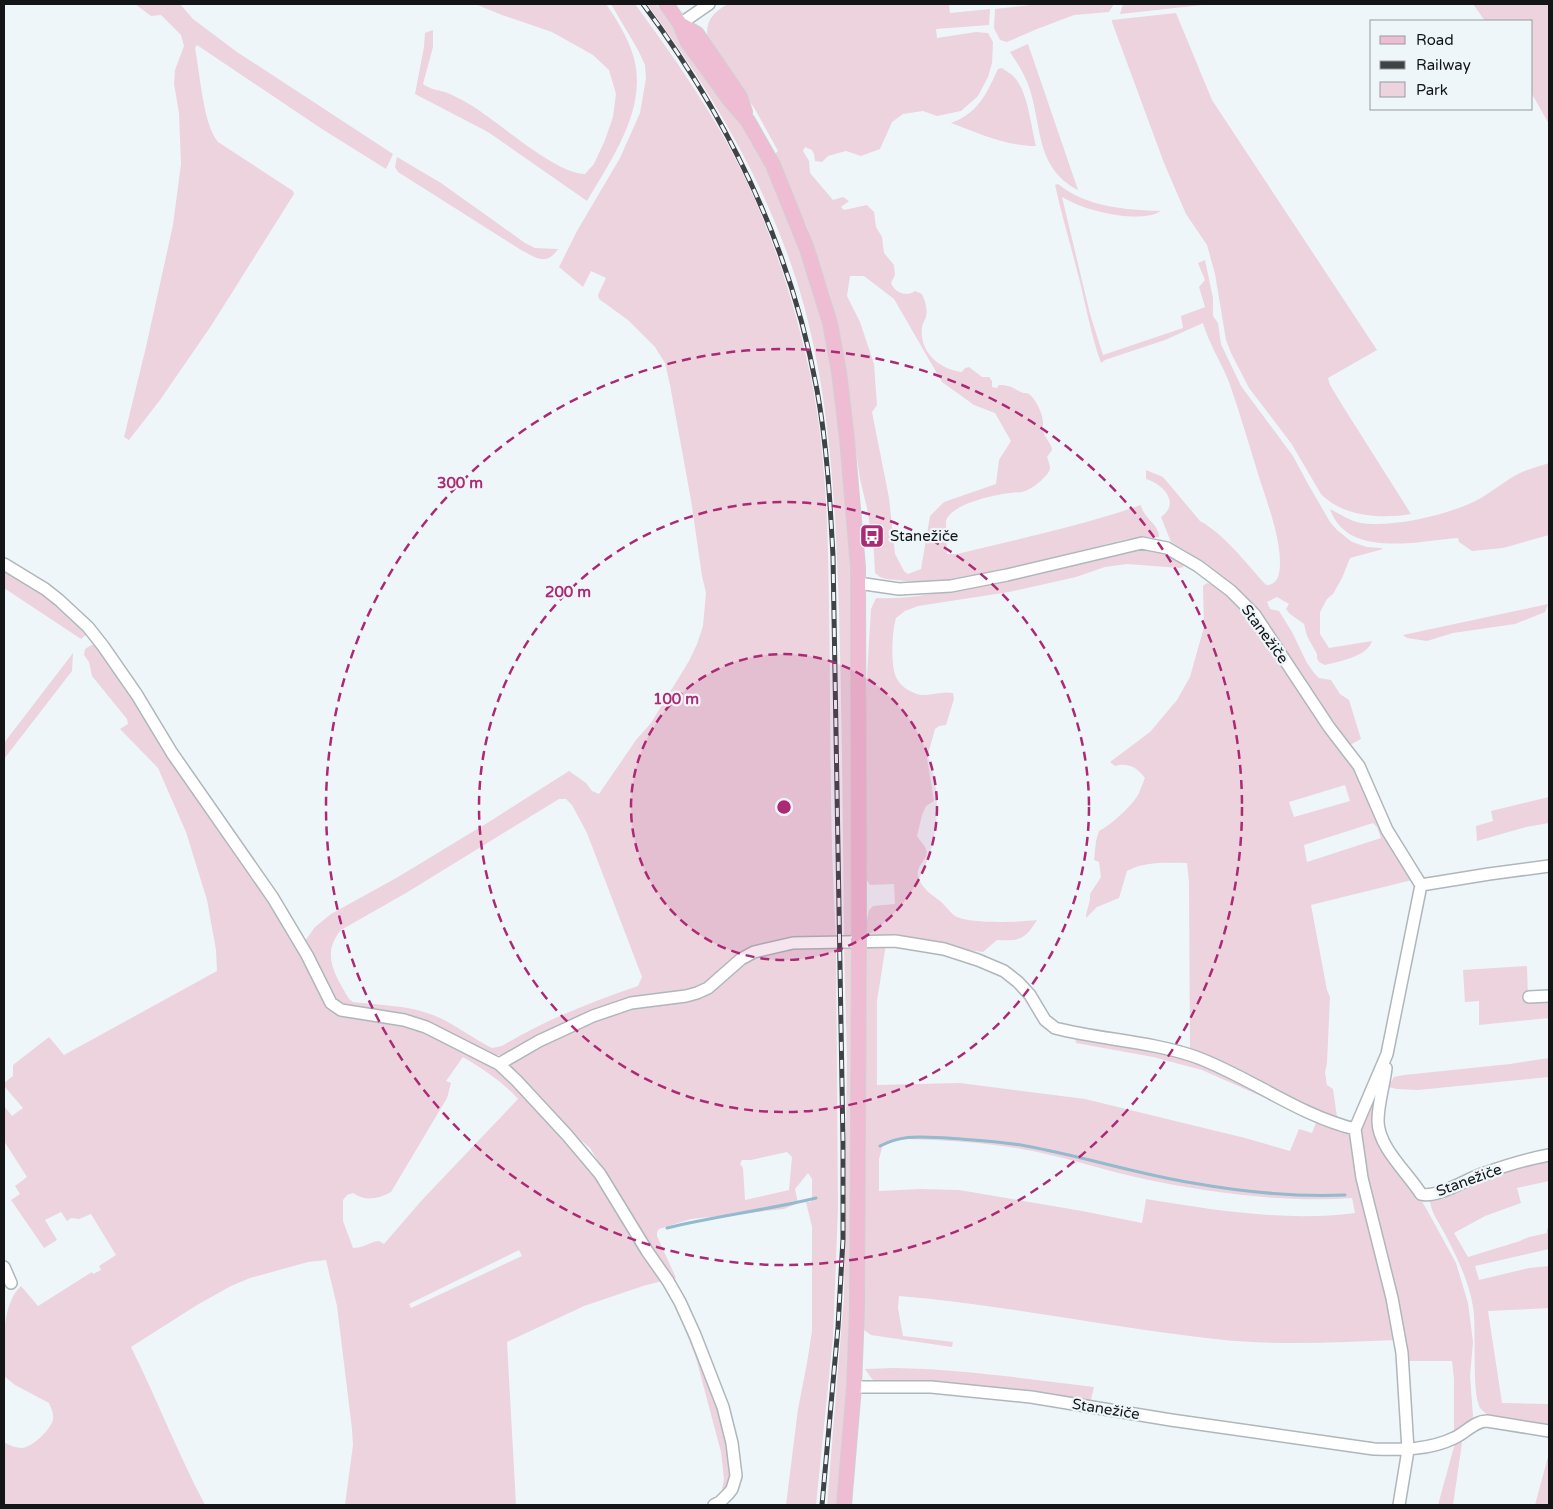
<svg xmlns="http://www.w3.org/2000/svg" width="1553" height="1509" font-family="'Varela Round',sans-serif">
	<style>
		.green { fill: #ecd3de; fill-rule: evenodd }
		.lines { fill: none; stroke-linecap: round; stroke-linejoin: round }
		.stream { stroke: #93bacd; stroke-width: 3 }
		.minor-casing { stroke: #afb7bb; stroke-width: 14 }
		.major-casing { stroke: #d0d0d1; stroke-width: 16 }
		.minor { stroke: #fff; stroke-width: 11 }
		.major { stroke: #eebcd3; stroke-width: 14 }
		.rail-casing { stroke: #404346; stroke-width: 5 }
		.rail { stroke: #eef6fa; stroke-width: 3; stroke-dasharray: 9; stroke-linecap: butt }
		.major-bridge-casing { stroke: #d0d0d1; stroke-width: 16; stroke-linecap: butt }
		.major-bridge { stroke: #eebcd3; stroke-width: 14 }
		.ring { fill: none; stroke: #ac2973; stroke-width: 2.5; stroke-dasharray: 9 6 }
		.labels { text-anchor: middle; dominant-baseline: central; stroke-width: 4.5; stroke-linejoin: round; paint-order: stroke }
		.poi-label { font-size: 15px; fill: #131517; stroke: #eef6fa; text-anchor: start }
		.street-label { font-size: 15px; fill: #131517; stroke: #eef6fa }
		.centre { fill: #ac2973; stroke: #eef6fa; stroke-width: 2.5 }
		.ring-label { font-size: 15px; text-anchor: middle; font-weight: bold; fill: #ac2973; stroke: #eef6fa; stroke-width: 4.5; stroke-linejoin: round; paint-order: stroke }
	</style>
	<rect width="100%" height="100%" fill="#eef6fa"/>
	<!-- green -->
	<path class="green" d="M135 4H180L193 19 237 52 393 154 386 169 322 129 197 45 195 48C200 73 203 124 218 142L293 191 294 194 211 326 160 400 129 440 124 437 146 347 173 225 181 164 179 113 174 84 175 70 184 46 181 35 161 15 151 16Z
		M475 4H606C617 20 627 36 633 55 649 107 612 158 587 201L488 132 415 94 424 47 425 33 433 30V47L423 84C430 89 437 90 445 92 453 95 462 100 469 104 498 121 555 174 585 174L594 164 605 140 613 117 616 94 609 70 593 55 552 32 502 15Z
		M611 4H635C681 67 724 128 755 200 780 257 798 318 811 378 826 452 828 529 829 604 831 715 829 827 836 938L776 942 693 991 630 999 506 1055H493L342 1005 335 1000 305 941 315 927 331 914 398 877 492 820 569 771 586 783 592 791 599 794 636 740 651 723 689 661 697 644 703 626 706 593 702 576 691 500 670 385 665 363 655 347 628 320 599 299 598 295 606 278 591 271 583 287 559 267 577 231 620 158 640 113 646 78 645 65 638 50ZM559 799H566L572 805 587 833 642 977 638 986C591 1002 545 1020 502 1046L492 1048C470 1037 450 1020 427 1013 403 1005 378 1005 353 1002L349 999C336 976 320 955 341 930L406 893Z
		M647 4H656L736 114 764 162 777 188 792 223 825 325 838 416 850 559 852 635V938H844C843 828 842 719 839 609 835 498 830 385 796 279 763 178 710 89 647 4Z
		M728 4H949L950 13 990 9 989 25 936 29 937 38 976 32 988 33 993 42 992 63 988 77 978 96 961 111 937 116 923 111 903 114 892 122 880 149 861 156 846 151 828 156 822 162 815 161 814 154 812 150 805 147 803 151 809 161 810 173 833 200 843 197 849 201 841 207 844 210 867 205 874 212 876 227 882 237 884 253 894 265 895 275 891 283C895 293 906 297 915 291L922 294C925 301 928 309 926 317 925 320 922 324 922 328 919 352 940 370 962 372L965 368 969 367 982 377H989L992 381V387L997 388 999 385C1011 385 1012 388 1021 392 1025 394 1025 392 1029 394 1035 398 1043 414 1043 422 1043 426 1042 429 1044 433 1046 440 1052 444 1052 450L1047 457C1048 460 1050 465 1050 468 1050 475 1032 489 1025 491 1021 493 1015 492 1010 493 993 495 951 504 946 521L947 554H957C1018 539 1081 526 1141 505 1143 518 1160 525 1159 537L1127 539 983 575 948 581 926 583 886 579 880 577 875 573 873 534 871 533 867 508 860 479 840 340 830 296 807 227 774 155 778 151 756 111 708 38C704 21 715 11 728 4ZM850 276H864L894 299 942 382 974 405 995 413 1011 441 999 460 996 484 944 502 930 516 921 569 908 574 904 571 895 554 889 498 872 412 877 405 874 364 860 322 847 296Z
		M1040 4H1114L1109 12 1074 15 1037 29 1007 42 1000 40 994 28 995 9Z
		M1123 4H1211L1120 14Z
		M1473 4H1549V124L1532 94V21H1485Z
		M1176 13 1212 100 1377 350 1328 378 1330 385 1344 408 1411 514C1381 519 1343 517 1321 494L1291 443 1249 388 1231 353 1226 340 1215 274 1207 245 1186 214 1164 163 1112 22V20Z
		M1028 44 1078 190C1036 168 1042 128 1030 90 1026 76 1018 64 1010 52Z
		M1002 68C1006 71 1012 74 1015 78 1028 93 1031 126 1036 146 1006 146 978 133 951 123 978 113 986 95 998 69Z
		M397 157 441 183 525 243 535 248 558 249C546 267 535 257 521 250L398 172 395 167Z
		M1058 184C1086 207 1126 210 1161 211 1143 223 1096 213 1076 204 1071 202 1066 199 1062 197L1090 314 1103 355 1183 328 1181 316 1205 307 1199 287 1205 280 1198 263 1205 260 1213 298V316L1218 323 1221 344 1241 386 1293 456 1308 484 1330 522 1337 530 1352 542 1367 547 1381 548 1383 549 1350 558 1342 578 1333 594 1327 599 1320 612V634L1329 648 1372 641C1367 657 1340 661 1325 665L1319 662 1317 658V654L1307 636 1304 624 1290 614 1286 609 1289 604 1277 597 1267 602 1270 609 1279 611 1292 632 1307 663 1314 673 1319 678 1331 680 1340 694 1349 700 1361 739 1350 745 1313 694 1276 635 1248 600 1223 577 1203 561 1171 542 1161 517C1181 503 1163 484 1146 479V470L1163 477 1200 521C1223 533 1248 565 1266 585 1279 585 1280 572 1280 562 1280 536 1267 502 1259 477 1249 445 1240 413 1229 382 1221 362 1209 344 1203 323L1165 340 1105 360 1101 363C1091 335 1086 306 1079 278 1071 247 1062 216 1055 185Z
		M1549 463V535L1503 548 1472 551 1459 542 1458 538C1418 541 1347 559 1330 509 1340 514 1350 521 1361 523 1393 528 1453 514 1481 498 1494 490 1506 480 1520 473 1529 469 1540 466 1549 463Z
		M1138 548C1154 548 1173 552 1184 564L1183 567 1180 568 1127 564 1105 567 1076 577 1009 592 918 606 905 611 896 618C892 630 890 668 897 679 902 688 913 694 922 695 933 695 943 691 953 693L954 699 946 725 939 726 935 729 927 758 934 801 926 806 922 815 917 836C919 840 924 844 926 849 930 859 915 865 918 876 921 888 931 894 940 901 946 906 951 914 957 917 972 924 1020 922 1037 920 1025 940 1019 941 997 940L983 952 867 937 866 924 869 910 873 906 895 904 894 884 870 885 866 879 865 709 871 609 876 598C911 600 944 591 978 585 1032 574 1085 561 1138 548Z
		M4 569 54 600 88 633 81 639 4 588Z
		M1207 583 1220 587 1229 594 1260 629 1350 760 1412 880 1311 905 1327 990 1330 997 1327 1063 1325 1072 1327 1085 1333 1089 1337 1117 1330 1118 1190 1050 1189 882 1187 863C1166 863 1146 861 1127 871L1119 898 1097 907 1086 918C1086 909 1091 903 1090 894L1101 877 1099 862 1094 860 1096 841 1099 831C1110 826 1134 804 1139 793 1141 788 1143 783 1145 778 1137 767 1128 762 1115 766L1110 762 1150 732 1177 700 1190 677 1204 627 1203 586ZM1345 785 1350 801 1294 817 1289 802ZM1373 823 1377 827 1381 838 1307 862 1304 845Z
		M1548 604 1545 612 1515 624 1453 633 1427 641 1407 638 1403 635Z
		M95 643 269 900 330 1007 406 1025 448 1041 501 1071 589 1167 676 1303 715 1396 725 1430 731 1479 724 1493 722 1489 724 1479 721 1452 696 1358 679 1314 669 1293 662 1281 643 1286 584 1306 507 1342 516 1505H345L353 1445 352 1429 337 1306 326 1260 308 1262 250 1278 231 1286 197 1305 131 1347C157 1399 178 1454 205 1505H4V1442C8 1445 17 1448 22 1448 32 1448 52 1428 53 1419 54 1414 51 1408 49 1403L15 1385 4 1376C4 1349 0 1306 21 1286L38 1306 92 1272 93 1274 101 1270 99 1266 116 1255 91 1214 79 1219 71 1218 67 1221 61 1212 45 1220 57 1240 44 1248 11 1200 20 1194 15 1186 27 1177 4 1141V1106L12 1116 23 1108 4 1086V1083L13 1076V1065L49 1037 64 1055 217 971 216 950 207 900 186 832 158 768 120 729 128 724 127 719 92 676 89 662 84 655 85 649ZM463 1057C483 1069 503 1082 518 1099L422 1200 384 1244 379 1241C368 1242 365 1248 353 1248L343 1221V1200L347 1195 353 1193C366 1202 378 1199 391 1192L447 1098 451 1083 446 1081ZM519 1250 522 1256 411 1308 409 1304Z
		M73 653 72 671 4 759V743Z
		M1549 797V823L1526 827 1477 841 1476 826 1493 821 1491 811Z
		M886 944 877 1001V1085L960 1083 1085 1099 1245 1138 1290 1151 1299 1129 1312 1133 1316 1123 1283 1106 1202 1070 1153 1057 1076 1043 1075 1037 1154 1049 1196 1061 1347 1131 1351 1136 1397 1340C1337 1342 1275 1346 1215 1339 1109 1327 1005 1305 899 1296L898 1308 903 1336 953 1342 952 1347 871 1335 864 1330 863 1281 867 947ZM906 1139C943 1140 979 1142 1016 1148 1061 1155 1104 1171 1149 1180 1213 1193 1287 1203 1352 1198L1355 1213C1286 1222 1214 1210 1146 1199L1142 1223 1082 1211 959 1190 920 1189 879 1191V1159L883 1144Z
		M794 947 836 948 838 1208 833 1337 816 1505H786L798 1409 807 1363 812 1331V1227L806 1202H811L812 1199V1179L808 1173 795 1189 798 1203 784 1209 691 1219 659 1229 657 1232V1236L676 1278 673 1280 653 1252 590 1148 565 1126 512 1070 510 1065 521 1056 569 1032 631 1006 678 1002 750 957ZM787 1152 792 1157 789 1190 745 1200 743 1168 740 1164 742 1160H751Z
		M852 947 853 1059 850 1360 839 1505H827L844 1296 847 1058 844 948Z
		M1527 966 1528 999 1549 998V1018L1479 1025V1001L1465 1002 1463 970Z
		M1549 1058V1077L1418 1090 1397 1089 1388 1087 1394 1077 1404 1075 1510 1064Z
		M1382 1076 1376 1123 1427 1210 1456 1263 1468 1303 1473 1342 1470 1376 1473 1416 1470 1423 1454 1433V1379L1452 1361H1408L1402 1319 1371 1198 1360 1134 1361 1125Z
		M1549 1156V1181L1517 1188 1521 1203 1485 1216 1454 1233 1468 1257 1520 1241C1528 1236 1537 1236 1547 1233V1229L1549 1228V1249L1475 1266 1479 1280 1529 1268 1549 1266V1308L1488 1311 1502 1403 1549 1404V1429C1531 1426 1494 1424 1481 1409 1471 1396 1477 1329 1473 1307 1469 1282 1458 1259 1446 1236 1441 1225 1432 1215 1430 1202L1434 1197 1445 1192Z
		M894 1368C961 1369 1027 1379 1094 1387L1090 1404 879 1382 872 1379 865 1369Z
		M1460 1441 1462 1443 1453 1505H1438L1455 1443Z
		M1549 1453V1505H1535Z"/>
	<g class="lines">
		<!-- stream -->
		<path class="stream" d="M880 1146C903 1134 921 1137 947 1138 973 1140 1000 1141 1026 1146 1082 1156 1137 1174 1193 1183 1243 1192 1294 1197 1345 1195
			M667 1228C716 1216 767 1210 816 1198"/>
		<defs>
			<path id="minor" d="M680 24 709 4
				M4 564 45 589 59 600 88 627 103 646 137 695 172 753 273 898 307 955 331 1003 341 1010 404 1020 426 1027 499 1064 516 1080 567 1135 600 1174 647 1251 668 1281 680 1302 695 1335 723 1407 732 1443 736 1476 732 1489 729 1493 720 1502 714 1505
				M858 583 899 589 951 586 1007 575 1142 543 1167 548 1198 566 1231 591 1255 615 1329 727 1359 766 1387 830 1421 885 1387 1054 1355 1129 1362 1178 1392 1298 1402 1353 1408 1450 1399 1505
				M1421 885 1489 874 1549 866
				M1529 997 1549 996
				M499 1064 539 1041 593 1016 631 1003 686 996 697 993 708 988 741 959 754 952 793 943 895 941 944 949 978 960 1004 971 1018 982 1030 995 1045 1020 1055 1028C1102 1040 1150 1041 1196 1057 1250 1077 1298 1115 1355 1129
				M1386 1068C1384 1086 1378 1103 1378 1121 1378 1147 1408 1173 1421 1194 1436 1199 1467 1179 1482 1174 1504 1166 1527 1159 1549 1155
				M4 1267 11 1283
				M854 1387H931L1031 1397 1171 1420 1374 1449C1400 1450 1430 1450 1454 1438 1466 1433 1474 1421 1487 1421L1549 1431"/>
			<path id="major" d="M666 4 680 24 687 41 729 99 748 121 773 165 807 249 830 323 839 372 847 439 858 567 859 938
				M680 24 697 34 740 97 745 112
				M844 1505 854 1387 857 1310 859 947"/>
		</defs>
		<!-- minor casing -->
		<use href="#minor" class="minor-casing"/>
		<!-- major casing -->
		<use href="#major" class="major-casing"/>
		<!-- minor -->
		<use href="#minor" class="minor"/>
		<!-- major -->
		<use href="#major" class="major"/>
		<defs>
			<path id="rail" d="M643 4C729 119 791 248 817 390 827 445 830 500 833 556L843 1143V1239L838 1327 822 1505"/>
		</defs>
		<!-- rail casing -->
		<use href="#rail" class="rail-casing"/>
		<!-- rail -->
		<use href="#rail" class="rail"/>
		<defs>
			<path id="major-bridge" d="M859 938V947"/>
		</defs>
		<!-- major-bridge casing -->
		<use href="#major-bridge" class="major-bridge-casing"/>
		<!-- major-bridge -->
		<use href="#major-bridge" class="major-bridge"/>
	</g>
	<!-- distance rings -->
	<circle cx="784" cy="807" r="153" fill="#ac2973" fill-opacity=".12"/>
	<g class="ring">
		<circle cx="784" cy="807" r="153"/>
		<circle cx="784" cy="807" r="305"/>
		<circle cx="784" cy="807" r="458"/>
	</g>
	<!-- icons -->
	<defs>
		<symbol id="bus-square" viewBox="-11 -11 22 22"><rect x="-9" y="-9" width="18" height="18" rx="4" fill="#ac2973" stroke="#eef6fa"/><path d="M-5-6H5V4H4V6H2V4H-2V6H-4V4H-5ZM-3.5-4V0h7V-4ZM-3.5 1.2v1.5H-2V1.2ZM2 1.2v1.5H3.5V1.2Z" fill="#fff"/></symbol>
	</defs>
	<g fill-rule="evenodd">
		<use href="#bus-square" x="858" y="522" width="28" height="28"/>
	</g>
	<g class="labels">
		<!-- poi labels -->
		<g class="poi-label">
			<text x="890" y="536">Stanežiče</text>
		</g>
		<!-- street labels -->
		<g class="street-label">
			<text transform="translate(1265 634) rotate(54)">Stanežiče</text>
			<text transform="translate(1469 1180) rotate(-20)">Stanežiče</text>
			<text transform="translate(1106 1409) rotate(9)">Stanežiče</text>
		</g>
	</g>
	<circle cx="784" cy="807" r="8" class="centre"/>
	<g class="ring-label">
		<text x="460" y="488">300 m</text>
		<text x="568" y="597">200 m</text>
		<text x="676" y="704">100 m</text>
	</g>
	<!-- border -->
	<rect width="1553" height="1509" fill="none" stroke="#131517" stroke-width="10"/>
	<!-- legend -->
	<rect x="1370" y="20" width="162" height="90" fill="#eef6fa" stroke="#969c9f"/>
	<rect x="1380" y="36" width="25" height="8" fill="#eebcd3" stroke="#969c9f"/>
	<text x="1416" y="45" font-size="15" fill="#131517">Road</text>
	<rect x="1380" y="61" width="25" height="8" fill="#404346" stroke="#969c9f"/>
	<text x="1416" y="70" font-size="15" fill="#131517">Railway</text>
	<rect x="1380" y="82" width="25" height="15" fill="#ecd3de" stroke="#969c9f"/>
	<text x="1416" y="95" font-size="15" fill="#131517">Park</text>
</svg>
